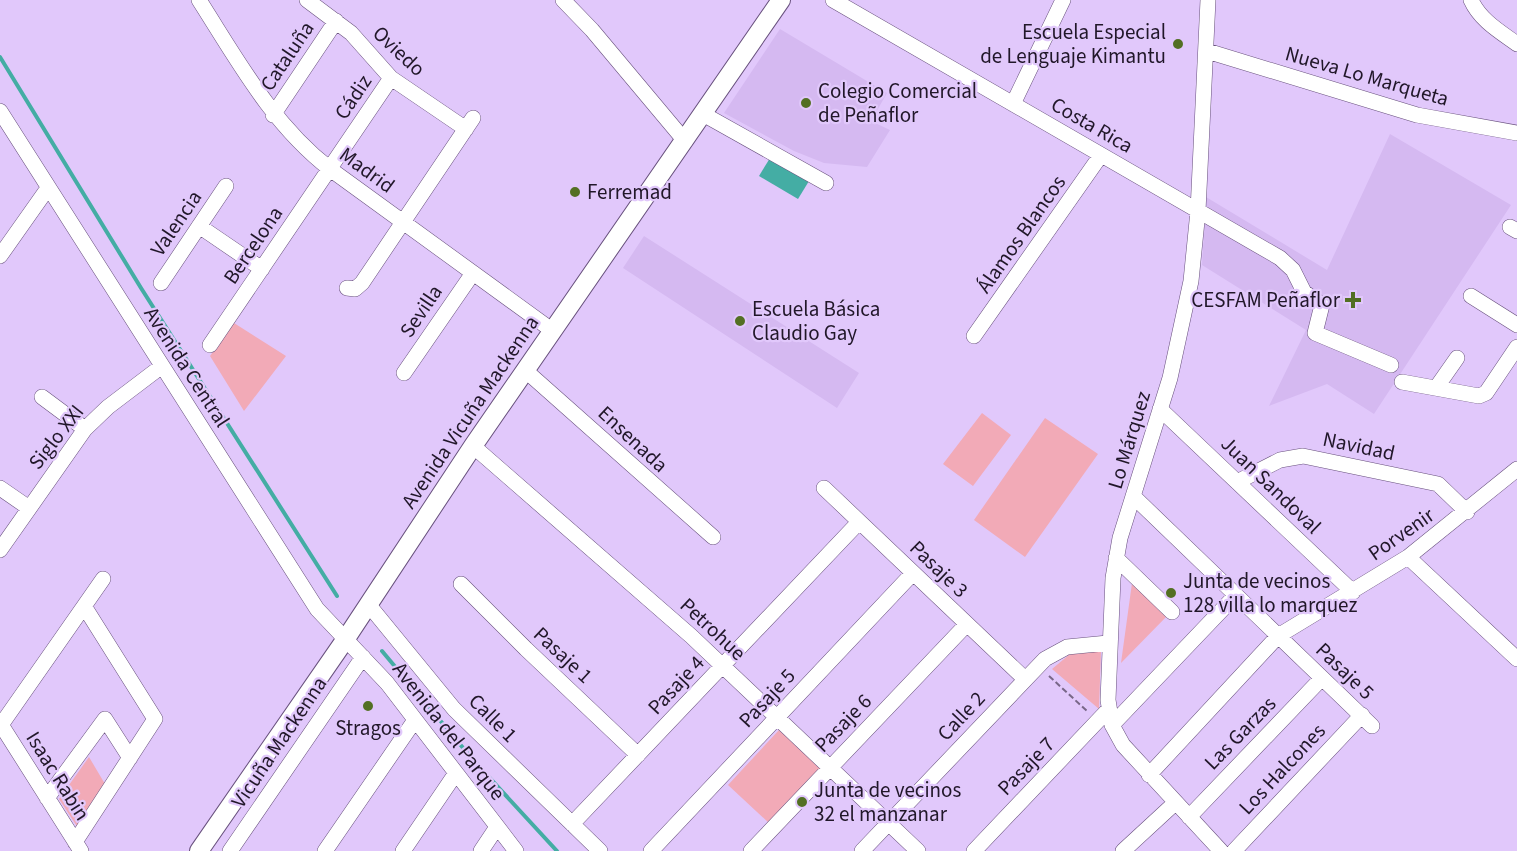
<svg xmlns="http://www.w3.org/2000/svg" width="1517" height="851" font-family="'Source Sans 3',sans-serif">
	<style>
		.built { fill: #d5b9f1 }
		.green { fill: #f2aab7 }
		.water { fill: #44ada4 }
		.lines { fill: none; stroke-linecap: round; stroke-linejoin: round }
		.stream { stroke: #44ada4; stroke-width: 4 }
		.minor-casing { stroke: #68517d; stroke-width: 16 }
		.major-casing { stroke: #68517d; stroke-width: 20 }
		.path { stroke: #786788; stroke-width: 2; stroke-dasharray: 6 3; stroke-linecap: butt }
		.minor { stroke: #fff; stroke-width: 15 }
		.major { stroke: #fff; stroke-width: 18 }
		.poi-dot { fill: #536f23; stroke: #e1c8fb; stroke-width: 2 }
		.labels { text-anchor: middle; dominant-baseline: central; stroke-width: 4.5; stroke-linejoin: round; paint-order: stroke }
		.poi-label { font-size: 21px; fill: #211729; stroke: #e1c8fb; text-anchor: start }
		.street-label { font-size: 21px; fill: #211729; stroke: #e1c8fb }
	</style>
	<rect width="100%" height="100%" fill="#e1c8fb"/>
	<!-- built -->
	<path class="built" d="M780 29 887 93 871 121 890 130 867 167 824 163 794 151 724 113Z
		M1390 134 1511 205 1374 414 1327 384 1269 406 1306 330 1202 265 1206 197 1327 270Z
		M644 236 859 373 837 408 623 268Z"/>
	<!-- green -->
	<path class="green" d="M234 323 286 356 244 411 210 356Z
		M982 413 1011 435 973 486 943 464Z
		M1045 418 1098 454 1025 557 974 520Z
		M1132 583 1167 616 1121 663Z
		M1101 651 1099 709 1052 669 1070 654Z
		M779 730 821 769 770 824 728 785Z
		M89 757 105 784 78 828 59 799Z"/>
	<!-- water -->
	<path class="water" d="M770 158 809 181 798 199 759 176Z"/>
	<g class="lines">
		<!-- stream -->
		<path class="stream" d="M0 57 141 288 337 596
			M382 651 474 761 557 851"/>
		<defs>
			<path id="minor" d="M199 0C238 61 272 124 330 169L553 331
				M307 0 351 33 391 78 466 129
				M563 0 592 30 685 141
				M833 0 1280 258 1293 270 1304 292 1322 305 1315 333 1391 365
				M1208 0 1198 211 1191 281 1170 378 1120 538 1113 578 1108 700 1112 725 1123 745 1221 851
				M1471 0C1480 20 1499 31 1517 44
				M1207 51 1417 115 1517 133
				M1013 104 1063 0
				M0 111 317 609 387 683 516 851
				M703 114 826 183
				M273 115 336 21
				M199 226 262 269
				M1510 227 1517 231
				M0 256 48 188
				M161 283 226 186
				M347 288 355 289 362 283 473 118
				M1471 296 1517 325
				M974 336 1101 155
				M210 345 391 78
				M526 371 713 537
				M404 373 473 273
				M1402 382 1479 396 1486 393 1517 347
				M1436 388 1457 358
				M42 397 85 429
				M1160 409 1353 592
				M473 446 691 636 918 851
				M1237 482 1280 460 1303 456 1438 484 1467 512
				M0 488 29 508
				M824 488 1025 679
				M1133 496 1372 726
				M0 550 85 429 108 407 162 366
				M1408 557 1517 659
				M1116 558 1172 612
				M461 584 526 649 638 755
				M368 604 454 709 600 851
				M0 723 81 851
				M1 725 103 579
				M1112 725 1236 595
				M1149 775 1278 636 1408 557 1517 469
				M47 798 105 719 130 758
				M1189 817 1322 678
				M572 824 859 522
				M75 842 155 719 84 606
				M230 851 363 657
				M325 851 415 720
				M403 851 456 773
				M481 851 497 827
				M651 851 913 573
				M751 851 967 624
				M862 851 1045 659 1067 647 1108 643
				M974 851 1109 709
				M1123 851 1175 803
				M1234 851 1362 715"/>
			<path id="major" d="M199 851 345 640 473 446 781 0"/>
		</defs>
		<!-- minor casing -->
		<use href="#minor" class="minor-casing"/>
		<!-- major casing -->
		<use href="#major" class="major-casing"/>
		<!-- path -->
		<path class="path" d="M1049 676 1087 711"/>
		<!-- minor -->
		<use href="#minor" class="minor"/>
		<!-- major -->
		<use href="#major" class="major"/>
	</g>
	<!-- markers -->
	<g class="poi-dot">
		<circle cx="1178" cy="44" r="6"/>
		<circle cx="806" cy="103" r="6"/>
		<circle cx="575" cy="192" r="6"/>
		<path d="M1350 291h6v6h6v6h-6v6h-6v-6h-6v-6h6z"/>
		<circle cx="740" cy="321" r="6"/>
		<circle cx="1171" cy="593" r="6"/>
		<circle cx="368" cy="706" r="6"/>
		<circle cx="802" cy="802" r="6"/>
	</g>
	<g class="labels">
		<!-- poi labels -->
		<g class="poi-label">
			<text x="1166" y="32" text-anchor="end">Escuela Especial<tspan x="1166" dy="24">de Lenguaje Kimantu</tspan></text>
			<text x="818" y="91">Colegio Comercial<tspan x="818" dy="24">de Peñaflor</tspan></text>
			<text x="587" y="192">Ferremad</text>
			<text x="1340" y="300" text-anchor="end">CESFAM Peñaflor</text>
			<text x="752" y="309">Escuela Básica<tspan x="752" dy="24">Claudio Gay</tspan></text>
			<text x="1183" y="581">Junta de vecinos<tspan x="1183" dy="24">128 villa lo marquez</tspan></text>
			<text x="368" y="728" text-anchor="middle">Stragos</text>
			<text x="814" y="790">Junta de vecinos<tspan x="814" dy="24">32 el manzanar</tspan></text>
		</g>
		<!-- street labels -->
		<g class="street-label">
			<text transform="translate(399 51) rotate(43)">Oviedo</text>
			<text transform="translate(287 56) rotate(-56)">Cataluña</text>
			<text transform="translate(1367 76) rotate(16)">Nueva Lo Marqueta</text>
			<text transform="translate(353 97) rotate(-56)">Cádiz</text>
			<text transform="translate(1092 125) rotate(30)">Costa Rica</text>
			<text transform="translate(367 170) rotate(36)">Madrid</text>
			<text transform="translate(176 223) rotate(-56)">Valencia</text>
			<text transform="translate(1021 234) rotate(-55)">Álamos Blancos</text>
			<text transform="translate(253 245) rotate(-56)">Bercelona</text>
			<text transform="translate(421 311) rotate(-56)">Sevilla</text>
			<text transform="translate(187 367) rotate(57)">Avenida Central</text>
			<text transform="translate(470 412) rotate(-56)">Avenida Vicuña Mackenna</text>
			<text transform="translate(56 437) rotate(-52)">Siglo XXI</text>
			<text transform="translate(633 439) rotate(43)">Ensenada</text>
			<text transform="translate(1129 440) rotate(-73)">Lo Márquez</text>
			<text transform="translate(1359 446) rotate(12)">Navidad</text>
			<text transform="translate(1271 485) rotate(44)">Juan Sandoval</text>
			<text transform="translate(1401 534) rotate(-35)">Porvenir</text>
			<text transform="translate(939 569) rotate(44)">Pasaje 3</text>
			<text transform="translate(713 629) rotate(43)">Petrohue</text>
			<text transform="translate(563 655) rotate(43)">Pasaje 1</text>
			<text transform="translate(1345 671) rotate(44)">Pasaje 5</text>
			<text transform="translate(676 685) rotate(-47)">Pasaje 4</text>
			<text transform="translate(767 698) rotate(-47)">Pasaje 5</text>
			<text transform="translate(961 716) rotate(-47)">Calle 2</text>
			<text transform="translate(493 718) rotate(45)">Calle 1</text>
			<text transform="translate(843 723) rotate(-46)">Pasaje 6</text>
			<text transform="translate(449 731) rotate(52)">Avenida del Parque</text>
			<text transform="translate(1240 733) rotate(-46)">Las Garzas</text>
			<text transform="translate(279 742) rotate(-56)">Vicuña Mackenna</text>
			<text transform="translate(1026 766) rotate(-46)">Pasaje 7</text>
			<text transform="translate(1282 769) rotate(-47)">Los Halcones</text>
			<text transform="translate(58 776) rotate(58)">Isaac Rabin</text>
		</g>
	</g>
</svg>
